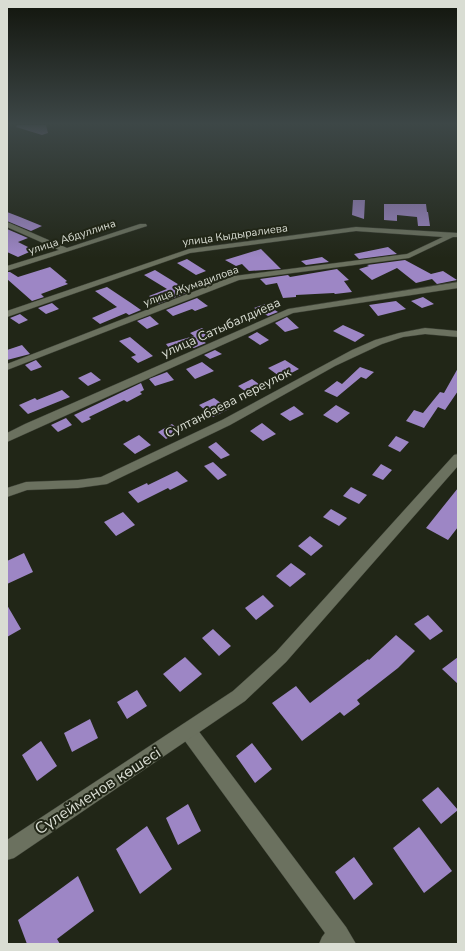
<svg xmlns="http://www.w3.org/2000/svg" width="465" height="951" font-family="'Nunito Sans',sans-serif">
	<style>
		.building { fill: #9d86c5 }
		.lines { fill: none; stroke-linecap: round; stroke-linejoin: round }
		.street-casing { stroke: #3c4035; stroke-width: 1 }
		.secondary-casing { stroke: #3c4035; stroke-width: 1 }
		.street { fill: #6b715f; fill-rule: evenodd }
		.secondary { fill: #6b715f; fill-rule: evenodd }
		.labels { text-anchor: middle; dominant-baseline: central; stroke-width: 4; stroke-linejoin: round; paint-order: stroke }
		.far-street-label { font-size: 11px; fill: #d9ddd3; stroke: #212617 }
		.street-label { font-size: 13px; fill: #d9ddd3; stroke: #212617 }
		.near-street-label { font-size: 16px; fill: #d9ddd3; stroke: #212617 }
	</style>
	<rect width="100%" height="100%" fill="#212617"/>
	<!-- building -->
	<path class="building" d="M17 125H46L48 133 42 135 16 127Z
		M353 200H365L364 219 352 215Z
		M384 204H426L427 212H428L430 226H418L417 217 397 215V221L384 220Z
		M7 212 20 217 42 226 31 231 7 221Z
		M7 229 28 238 18 242 34 250 18 257 7 252Z
		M388 247 397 254 359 259 354 254Z
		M261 249 281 269 249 271 242 264 236 266 225 260Z
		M322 257 329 262 306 265 301 261Z
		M187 259 206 271 196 275 177 263Z
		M405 260 431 274 443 271 457 280 437 284 432 279 416 283 397 268 372 280 359 269 369 266 367 265Z
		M50 267 67 281 65 282 68 284 41 294 44 297 32 301 7 279V272H10L18 277Z
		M337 269 349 280 344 281 352 292 335 294 334 293 296 295V297L283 298 277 283 266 285 260 279 288 275 290 277Z
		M155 270 181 286 189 292 158 304 149 296 167 289 144 275Z
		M107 287 131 303 141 310 129 315 126 313 100 324 92 318 117 307 95 291Z
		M423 297 434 304 422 308 411 301Z
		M197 298 208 306 195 311 192 309 173 316 166 310Z
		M396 301 406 309 378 316 369 305Z
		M52 303 59 309 46 314 38 308Z
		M265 304 278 312 268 316 254 308Z
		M20 314 28 320 19 324 10 318Z
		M150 316 159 324 147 329 137 321Z
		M287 317 299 328 285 332 275 323Z
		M343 325 365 335 355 342 333 331Z
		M202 328 210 334 199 339 206 343 194 348 191 347 172 352 166 344 194 336 190 333Z
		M257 332 269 340 260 345 248 337Z
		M130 337 153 356 138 363 131 357 136 355 119 341Z
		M22 345 30 354 7 360V350Z
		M215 350 222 354 210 359 204 355Z
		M36 360 42 367 31 371 25 365Z
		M285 360 299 369 282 378 268 368Z
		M202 362 214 371 195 379 186 369Z
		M360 367 374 372 366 379 361 377 337 397 324 391 337 381 342 384Z
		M458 368V391L445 410 438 407 424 428 406 421 414 410 423 413 440 392 444 393Z
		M91 372 101 380 88 386 78 378Z
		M167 372 174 380 155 386 149 379Z
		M252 379 263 387 249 394 238 386Z
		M141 383 144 390 140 392 142 394 127 402 124 400 89 417 91 419 82 423 74 415Z
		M62 390 70 397 28 414 19 405 35 398 37 400Z
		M214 398 229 409 213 417 199 405Z
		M336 405 350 413 337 423 323 415Z
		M294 406 304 414 290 421 280 414Z
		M66 418 72 425 58 432 51 425Z
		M262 423 276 434 263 441 250 431Z
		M172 424 180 431 166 439 158 432Z
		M139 435 151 445 135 454 123 444Z
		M396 436 409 442 400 452 388 446Z
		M216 442 230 455 221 459 208 447Z
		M213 462 227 475 218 480 204 466Z
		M381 464 392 470 383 480 372 475Z
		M177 471 188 481 170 490 168 488 138 503 128 492 147 483 148 485Z
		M351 487 367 495 359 504 343 496Z
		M458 488V527L448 540 426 528Z
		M331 509 347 518 339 526 323 517Z
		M123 512 135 525 116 536 104 522Z
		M310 536 323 546 311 556 298 546Z
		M24 553 33 572 7 584V561Z
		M291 563 306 574 290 587 276 576Z
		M263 595 274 606 256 620 245 608Z
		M7 605 21 629 7 637Z
		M428 615 443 631 430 640 414 624Z
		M213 629 231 646 219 656 202 638Z
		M396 635 415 651 398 668 357 700 360 704 344 716 340 712 302 741 272 703 296 686 310 703 368 659 369 660Z
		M185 657 202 674 180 692 163 674Z
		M458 657V684L442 669Z
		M137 690 147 706 127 719 117 702Z
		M90 719 98 738 72 752 64 733Z
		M41 741 57 766 37 781 22 755Z
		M252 743 272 769 255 783 236 756Z
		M438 787 458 810 441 824 422 800Z
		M188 804 201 831 178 845 166 818Z
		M147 826 172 869 140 894 116 849Z
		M419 827 452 871 424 893 393 848Z
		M354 857 373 884 354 900 335 872Z
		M78 876 94 911 57 939 60 944H27L18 920Z"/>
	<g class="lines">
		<defs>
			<path id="street" d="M7 222 67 248 140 224H146L147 226 7 271V266L59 250 7 227Z
				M356 227 458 233V237H453L409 258 239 280 7 370V364L234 276 407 254 443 237 356 231 190 253 7 317V311L189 249Z
				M458 282V288L293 313 7 442V433L25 424 288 309Z
				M425 328 458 331V337L425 334 403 337 382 344 335 366 230 425 107 484 78 488 27 490 7 497V488L26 482 78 480 101 477 222 420 352 350 375 340 399 333Z
				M188 723 194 725 346 927 356 944H319L322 937 325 933 182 737 180 731 182 725Z"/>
			<path id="secondary" d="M458 454V466L286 662 245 701 14 858 7 860V840L233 691 276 652 454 455Z"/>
		</defs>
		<!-- street casing -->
		<use href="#street" class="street-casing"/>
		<!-- secondary casing -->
		<use href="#secondary" class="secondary-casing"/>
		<!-- street -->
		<use href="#street" class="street"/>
		<!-- secondary -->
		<use href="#secondary" class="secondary"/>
	</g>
	<!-- sky -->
	<linearGradient id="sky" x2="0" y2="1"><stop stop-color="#12150d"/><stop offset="0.48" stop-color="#3d4747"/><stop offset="1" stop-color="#3d4747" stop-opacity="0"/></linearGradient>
	<rect width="465" height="258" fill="url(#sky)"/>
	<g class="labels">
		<!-- far-street labels -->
		<g class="far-street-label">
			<text transform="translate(235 235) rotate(-8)">улица Кыдыралиева</text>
			<text transform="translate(72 237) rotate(-18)">улица Абдуллина</text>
			<text transform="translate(191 286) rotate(-20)">улица Жумадилова</text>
		</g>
		<!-- street labels -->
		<g class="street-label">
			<text transform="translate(221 328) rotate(-24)">улица Сатыбалдиева</text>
			<text transform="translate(228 403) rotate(-27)">Султанбаева переулок</text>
		</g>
		<!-- near-street labels -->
		<g class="near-street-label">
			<text transform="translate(98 791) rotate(-33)">Сүлейменов көшесі</text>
		</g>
	</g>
	<!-- border -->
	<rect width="465" height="951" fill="none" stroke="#d9ddd3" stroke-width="16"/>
</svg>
